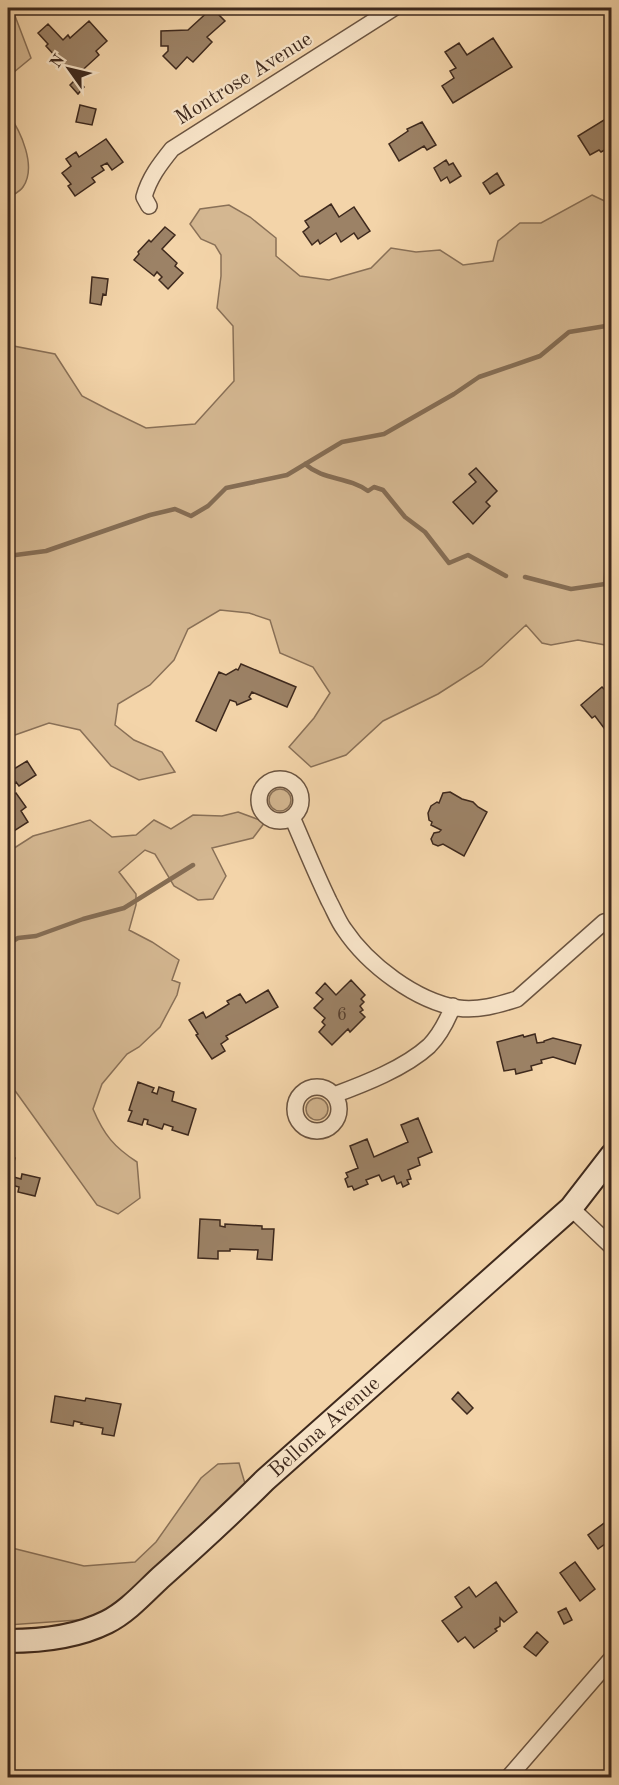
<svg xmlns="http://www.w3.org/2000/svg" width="619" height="1785" font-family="'Old Standard TT',serif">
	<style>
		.green { fill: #d4b791; stroke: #897057; stroke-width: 1.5 }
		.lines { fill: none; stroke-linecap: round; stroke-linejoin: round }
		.stream { stroke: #856d54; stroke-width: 4.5 }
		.building { fill: #9c8266; stroke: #3e291d; stroke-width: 1.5 }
		.minor-casing { stroke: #6b5440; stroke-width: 18 }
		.secondary-casing { stroke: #3e291d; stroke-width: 26 }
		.minor { stroke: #f7e3c7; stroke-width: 15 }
		.secondary { stroke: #f7e3c7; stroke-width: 22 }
		.labels { text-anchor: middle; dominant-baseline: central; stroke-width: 4.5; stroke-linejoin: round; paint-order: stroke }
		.number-label { font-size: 18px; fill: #563f2f }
		.street-label { font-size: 21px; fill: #3e291d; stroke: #f7e3c7 }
	</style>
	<rect width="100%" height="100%" fill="#f3d4a9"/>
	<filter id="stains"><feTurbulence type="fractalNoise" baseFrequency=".00333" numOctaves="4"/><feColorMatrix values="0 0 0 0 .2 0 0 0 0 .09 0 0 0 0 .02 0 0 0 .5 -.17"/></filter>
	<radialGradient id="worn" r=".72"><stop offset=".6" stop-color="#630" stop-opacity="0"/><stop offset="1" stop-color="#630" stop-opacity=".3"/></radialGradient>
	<!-- green -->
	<path class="green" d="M8 8H12L31 58 8 77Z
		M8 114C21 131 37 167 23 187 20 192 12 195 8 198Z
		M592 195 611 204 612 567 605 568 604 584 611 593V646L578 640 551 645 542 643 526 625 482 666 438 694 383 721 346 755 311 767 289 747 314 718 330 693 313 667 280 653 270 620 249 613 220 610 188 629 174 660 150 685 118 704 115 725 134 740 162 752 175 772 139 780 111 766 80 730 49 723 15 735 8 740V345L55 354 82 396 109 410 146 428 195 424 234 381 233 326 217 308 221 276V255L215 245 201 239 190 224 200 209 229 205 250 217 276 238V256L300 276 329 280 371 268 391 248 416 252 440 250 463 265 493 261 498 241 520 223H541Z
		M269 800a11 11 0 1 1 22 0a11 11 0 1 1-22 0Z
		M238 812 265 822 253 838 212 848 226 876 213 899 198 900 174 886 155 854 145 850 119 872 136 894V905L129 930 152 942 179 960 172 980 180 983 177 995 160 1027 139 1047 127 1054 102 1084 93 1109C104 1135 114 1147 137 1162L140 1198 118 1214 97 1205 16 1092 8 1084V852L33 836 90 820 112 837 136 835 154 820 171 829 193 815 222 816Z
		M306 1109a11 11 0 1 1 22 0a11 11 0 1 1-22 0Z
		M239 1463 246 1487 115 1608 92 1619 8 1625V1547L84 1566 135 1562 156 1542 201 1478 218 1464Z"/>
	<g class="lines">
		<!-- stream -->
		<path class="stream" d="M305 464C324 481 347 476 368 491L374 487 383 490 405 517 425 532 449 563 468 555 506 576
			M8 556 46 551 150 515 175 509 191 516 208 506 226 488 287 475 342 442 384 434 454 394 479 377 540 356 569 332 612 325
			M525 577 571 589 612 583
			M8 944 18 938 36 936 83 919 124 908 193 865"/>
	</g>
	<!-- building -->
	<path class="building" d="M212 8 225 21 207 37 212 42 193 62 187 57 176 69 163 56 168 51V46H161V31L188 30Z
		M89 21 107 41 96 51 99 55 76 76 67 66 65 67 46 46 48 44 38 33 48 24 63 40 68 35 70 38Z
		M493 38 512 67 453 103 442 86 454 78 450 71 456 68 445 52 459 43 467 55Z
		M76 79 84 87 78 94 70 85Z
		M80 105 96 109 92 125 76 122Z
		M612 115V146L601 152 599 150 590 155 578 136Z
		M422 122 436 145 427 150 424 146 399 161 389 144 408 131 407 129Z
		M106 139 123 162 112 170 107 163 101 166 104 170 92 178 95 182 75 196 68 186 71 184 62 173 71 166 66 159 76 152 79 157Z
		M446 160 449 165 453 163 461 176 450 183 447 177 441 181 434 168Z
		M497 173 504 185 490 194 483 183Z
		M331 204 339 217 354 207 370 231 358 239 354 233 341 242 336 233 320 244 318 240 312 245 303 232 309 227 305 221Z
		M165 227 175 235 162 249 177 263 175 266 183 273 168 289 159 280 162 277 157 272 154 276 134 260 139 254 138 252 149 240 151 242Z
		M92 277 108 279 106 295 103 294 101 305 90 303Z
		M476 468 497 491 486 502 490 506 473 524 453 502 476 482 469 474Z
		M241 664 296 687 287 707 252 692 249 697 251 699 237 705 236 702 230 700 216 731 196 721 219 672 226 675 236 669 238 670Z
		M612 683V701L610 702 612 704V736H610L595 716 592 718 581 705 602 687 604 689Z
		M8 761 14 769 27 761 36 775 19 786 16 782 8 787Z
		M8 788 13 795 16 793 26 807 21 811 28 822 14 831 8 817Z
		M450 792 462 799 473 802 478 807 487 812 464 856 443 844 438 846 433 844 431 839 434 833 439 832 441 830 431 825 432 822 429 820 428 813 431 806 437 802 439 803 443 793Z
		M351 980 365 995 361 999 364 1002 360 1006 363 1010 360 1012 365 1017 350 1032 348 1029 332 1045 319 1032 325 1025 322 1022 325 1018 314 1008 323 999 316 993 325 983 336 995Z
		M268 990 278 1007 226 1036 228 1039 221 1044 225 1051 212 1059 196 1035 198 1034 189 1020 203 1012 206 1018 229 1004 227 1001 240 994 246 1003Z
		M535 1034 537 1043 544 1042V1041L553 1038 581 1045 575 1064 553 1057 541 1060 542 1063 531 1066 532 1070 516 1074 515 1069 504 1071 497 1042 523 1035 524 1037Z
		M138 1082 154 1088 152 1092 157 1094 159 1087 174 1092 172 1101 196 1109 188 1135 172 1130 173 1127 164 1124 162 1129 147 1124 148 1120 144 1119 142 1125 128 1121 132 1111 129 1110Z
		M418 1118 432 1152 418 1158 420 1165 408 1170 411 1179 407 1180 409 1184 403 1187 401 1182 397 1184 394 1176 382 1181 379 1175 366 1180 368 1184 354 1190 352 1186 348 1187 345 1179 348 1177 346 1173 358 1168 350 1146 367 1139 374 1157 408 1142 401 1125Z
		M8 1157 15 1158 10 1176 21 1179 22 1174 40 1178 35 1196 18 1192 19 1187 8 1184V1186Z
		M200 1219 220 1220V1226L225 1227V1224L262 1226V1229H274L272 1260 257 1259 258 1250 230 1249V1251H218V1259L198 1258Z
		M458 1392 473 1408 467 1414 452 1399Z
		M55 1396 85 1401 86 1398 121 1404 114 1436 102 1434 103 1428 81 1424 82 1423 74 1421 73 1426 51 1422Z
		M611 1518 612 1519V1553L605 1544 598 1549 588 1535Z
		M575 1562 595 1589 580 1601 560 1573Z
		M496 1582 517 1612 504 1622 500 1618V1626L495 1629 497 1631 474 1648 465 1637 458 1642 442 1621 462 1607 455 1597 469 1587 476 1597Z
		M566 1608 572 1620 564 1624 558 1612Z
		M537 1632 548 1642 536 1656 524 1647Z"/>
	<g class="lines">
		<defs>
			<path id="minor" d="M149 206 144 197C149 178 160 164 172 149L394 8
				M259 800a21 21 0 1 1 42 0a21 21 0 1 1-42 0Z
				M292 817C304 845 316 874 329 901 334 910 338 921 344 929 368 965 416 1001 458 1008 478 1011 498 1005 517 999L604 922 612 920
				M295 1109a22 22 0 1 1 44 0a22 22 0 1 1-44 0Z
				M334 1095C364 1084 405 1068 429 1046 440 1035 447 1021 453 1006
				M571 1208 612 1247
				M508 1778 612 1658"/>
			<g id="secondary">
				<path id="s1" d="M8 1641C41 1641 77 1637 107 1622 127 1612 144 1593 160 1578 196 1546 231 1514 265 1480L571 1208 612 1155"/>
			</g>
		</defs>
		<!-- minor casing -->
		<use href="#minor" class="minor-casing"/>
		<!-- secondary casing -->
		<use href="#secondary" class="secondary-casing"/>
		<!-- minor -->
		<use href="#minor" class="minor"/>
		<!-- secondary -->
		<use href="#secondary" class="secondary"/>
	</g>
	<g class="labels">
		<!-- number labels -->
		<g class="number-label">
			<text x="342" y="1015">6</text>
		</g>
		<!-- street labels -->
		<g class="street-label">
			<text transform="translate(244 79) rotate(-32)">Montrose Avenue</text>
			<text stroke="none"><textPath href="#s1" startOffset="394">Bellona Avenue</textPath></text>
		</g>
	</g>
	<!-- margin -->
	<rect width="619" height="1785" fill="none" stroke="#f3d4a9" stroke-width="30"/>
	<rect x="9" y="9" width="601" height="1767" fill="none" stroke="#3e291d" stroke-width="3"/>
	<rect x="15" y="15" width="589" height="1755" fill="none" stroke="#3e291d" stroke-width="1.5"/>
	<!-- north arrow -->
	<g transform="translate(69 69) rotate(304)" stroke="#f7e3c7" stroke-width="4.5" paint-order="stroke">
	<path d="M0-4.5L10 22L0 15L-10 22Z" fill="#3e291d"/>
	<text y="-9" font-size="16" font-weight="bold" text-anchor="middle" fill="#3e291d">N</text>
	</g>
	<rect width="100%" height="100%" filter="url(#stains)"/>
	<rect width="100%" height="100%" fill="url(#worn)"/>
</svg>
